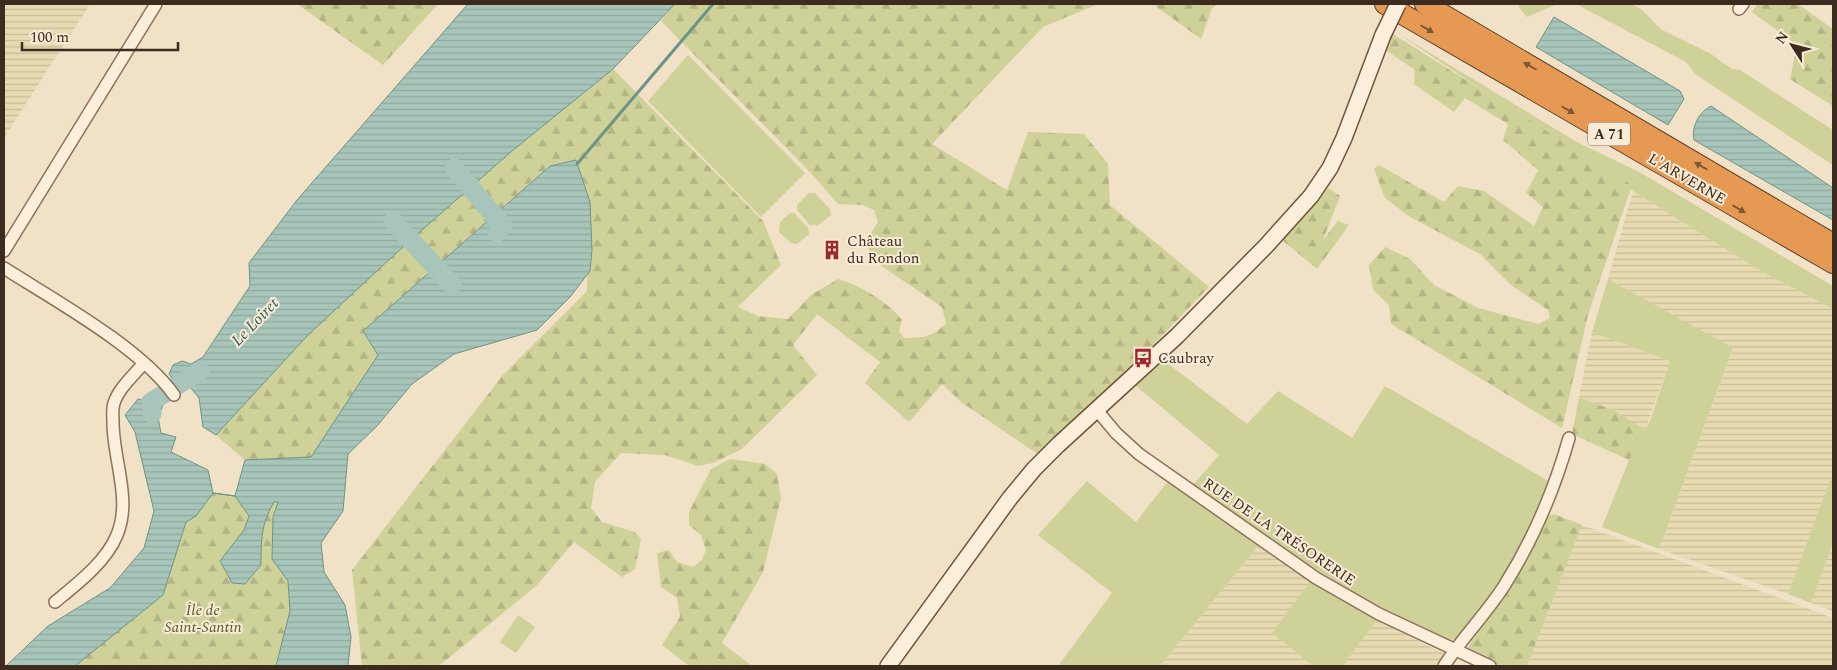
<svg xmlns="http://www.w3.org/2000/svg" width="1837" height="670" font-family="Spectral,serif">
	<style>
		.farmland { fill: url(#farmland-rules) }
		.green { fill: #ced198 }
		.forest { fill: url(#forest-firs) }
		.water { fill: url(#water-rules); stroke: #6d9487 }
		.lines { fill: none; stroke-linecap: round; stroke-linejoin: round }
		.stream { stroke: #6d9487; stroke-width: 3 }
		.river { stroke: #a7c5ba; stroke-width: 19 }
		.street-casing { stroke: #8e715a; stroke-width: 14 }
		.secondary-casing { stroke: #70523d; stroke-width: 18 }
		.highway-casing { stroke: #5c402e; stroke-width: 22 }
		.street { stroke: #fbeeda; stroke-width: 11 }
		.secondary { stroke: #fbeeda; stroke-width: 15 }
		.highway { stroke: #e59952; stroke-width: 20 }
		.secondary-bridge-casing { stroke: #70523d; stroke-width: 18; stroke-linecap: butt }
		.secondary-bridge { stroke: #fbeeda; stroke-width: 15 }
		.oneway { fill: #805733 }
		.labels { text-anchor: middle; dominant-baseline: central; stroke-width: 4; stroke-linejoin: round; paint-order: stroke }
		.shield { fill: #f8ebd6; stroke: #756556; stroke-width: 1 }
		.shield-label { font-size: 14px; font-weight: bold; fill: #3d2b1f }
		.street-label { font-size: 15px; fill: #3d2b1f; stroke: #f8ebd6 }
		.poi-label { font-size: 15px; fill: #3d2b1f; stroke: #f8ebd6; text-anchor: start }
		.park-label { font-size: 15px; font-style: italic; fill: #525b24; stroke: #f8ebd6 }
		.water-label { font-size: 16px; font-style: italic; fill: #2d5e57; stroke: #f8ebd6 }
	</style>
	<defs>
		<pattern id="farmland-rules" width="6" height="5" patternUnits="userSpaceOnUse" patternTransform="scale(1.25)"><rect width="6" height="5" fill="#e8dbb2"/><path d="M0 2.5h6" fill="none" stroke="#c8bc99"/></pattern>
		<pattern id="forest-firs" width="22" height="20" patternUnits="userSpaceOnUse" patternTransform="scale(1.25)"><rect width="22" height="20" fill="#ced198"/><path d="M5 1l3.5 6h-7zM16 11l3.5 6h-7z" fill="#b2b483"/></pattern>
		<pattern id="water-rules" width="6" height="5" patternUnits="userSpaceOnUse" patternTransform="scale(1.25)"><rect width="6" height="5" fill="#a7c5ba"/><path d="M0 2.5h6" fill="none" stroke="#91a99f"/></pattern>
	</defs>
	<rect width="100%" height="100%" fill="#f1e1c6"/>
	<!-- farmland -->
	<path class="farmland" d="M4 4H90L4 138Z
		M1633 191 1756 268 1833 309V472L1788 594 1659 549 1733 349 1608 279Z
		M1592 332 1670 361 1645 430 1615 411 1579 397Z
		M1582 525 1833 618V666H1527Z
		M1833 543V611L1811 603Z
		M1259 545 1312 579 1272 633 1313 666H1160Z
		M1377 620 1445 654 1439 666H1343Z"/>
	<!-- green -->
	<path class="green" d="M1522 4H1557L1527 17 1518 6Z
		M1576 4H1632L1642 10 1662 30 1711 54 1732 69 1740 70 1833 130V165L1695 74 1686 62Z
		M1397 33 1575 141 1639 172 1833 286V309L1756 268 1633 191Z
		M688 55 805 173 761 217 648 101Z
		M809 193H815L830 209 831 215 817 226 814 224 811 226 797 210V205Z
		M790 213H794L808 228 809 234 797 244 791 243 779 232 780 222Z
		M1608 279 1733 348 1659 549 1602 527 1629 460 1650 421 1670 361 1592 332Z
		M1162 359 1247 424 1278 391 1352 438 1385 386 1550 482C1535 541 1495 591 1459 639 1441 643 1428 631 1413 624 1335 585 1264 536 1193 485L1219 455 1135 385Z
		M1833 472V543L1811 603 1788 594Z
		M1087 481 1136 522 1168 481 1259 545 1160 666H1058L1112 593 1038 535Z
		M1312 579 1377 620 1343 666H1313L1272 633Z
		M518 615 535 627 516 653 500 642Z"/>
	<!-- forest -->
	<path class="forest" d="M297 4H438L383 65Z
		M675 4H1098L1043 27 932 144 1007 190 1028 132 1084 134 1108 164 1110 205 1209 287 1123 376 1038 454 961 402 942 384 909 422 865 383 880 362 817 314 793 345 817 375 742 449 713 463 698 466 665 455 621 453 595 482 591 508 602 522 635 532 641 539 635 569 622 577 574 542 537 585 439 666H362L352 570 503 375 587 291 590 202 576 160 550 165 363 331 378 355 311 457 245 460 216 435 307 336 409 241 512 151 613 69 763 221 781 265 738 307 758 316 788 319 811 295 838 279C861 286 887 301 902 320L899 331 904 338C923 338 933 337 946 323L942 307 880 265 867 247 869 236 878 222 874 210 863 205 838 204 809 171 661 21Z
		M1145 4H1217L1212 8 1201 39 1154 5Z
		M1758 4H1798L1833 29V106L1790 79 1797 45 1752 12Z
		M1393 34 1632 185 1588 315 1562 428 1391 324 1389 305 1373 290 1369 265 1385 247 1410 259 1434 285 1478 308 1538 324 1550 318 1548 310 1511 285 1480 254 1410 217 1385 198 1374 169 1379 165 1444 202 1458 186 1484 191 1534 226 1543 207 1526 193 1538 170 1503 140 1508 124 1465 98 1454 112 1414 84 1415 70 1384 49Z
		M1328 188 1340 196 1323 240 1338 221 1349 225 1317 269 1282 240Z
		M1579 397 1615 411 1645 430 1629 460 1572 434Z
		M730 459 765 464 777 474 781 498 763 572 722 643 752 666H689L662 645 680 617 677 598 661 587 657 553 669 550 677 562 693 567 702 560 706 550 701 535 689 525V512L711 469Z
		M213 493 235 496 249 516 244 530 220 561 232 583 245 584 261 565C261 539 260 525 274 502H278L273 517 272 559 288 581 290 611 276 666H75L163 595 186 522 196 516Z
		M1554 514 1582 525 1527 666H1501L1467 649 1519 571 1547 516Z"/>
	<!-- water -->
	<path class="water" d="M468 4H675L613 69 512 151 406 244 307 336 216 435 203 427 199 398 190 387 180 390 169 374 173 365 182 361 191 364 203 357 250 286 249 263 297 200Z
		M1554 17 1680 91 1684 99 1668 125 1536 47Z
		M1711 106 1833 188V220L1694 140C1691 127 1699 112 1711 106Z
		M576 160 590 202 592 250 590 271 570 297 537 330 454 354 412 384 377 426 348 454 343 511 321 543 324 572 345 605 351 637 348 666H276L290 611 288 581 272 559 273 517 278 502H274C261 524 261 541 261 565L245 584 232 583 220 561 244 530 249 516 235 496 213 493 196 516 186 522 163 595 75 666H6L48 626 110 588 144 548 154 511 135 432 125 415 138 399 151 402 156 393 167 396 158 417 161 433 176 437 171 452 208 470 213 493 235 496 245 460 311 457 378 355 363 331 550 166Z"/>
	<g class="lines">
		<!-- stream -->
		<path class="stream" d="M577 164 713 4"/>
		<!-- river -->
		<path class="river" d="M454 168 503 226 497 233
			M393 221 452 285
			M152 414 151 402 200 371"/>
		<defs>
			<path id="street" d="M1739 9 1743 4
				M4 251 156 4
				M4 268C54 300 140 347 174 395
				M1096 409 1116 433 1139 454 1316 578 1379 614 1490 666
				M55 602C77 584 106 562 117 535 132 499 113 460 113 422 113 416 112 409 114 403 119 388 133 376 143 364
				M1444 666C1462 638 1486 614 1504 586 1533 540 1554 491 1569 438"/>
			<path id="secondary" d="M888 666 1010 498 1034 469 1058 445 1177 336 1266 246 1311 196 1330 168 1344 138 1383 35"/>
			<path id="highway" d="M1385 4 1833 263
				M1425 4 1833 244"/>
		</defs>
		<!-- street casing -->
		<use href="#street" class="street-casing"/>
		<!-- secondary casing -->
		<use href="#secondary" class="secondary-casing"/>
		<!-- highway casing -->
		<use href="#highway" class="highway-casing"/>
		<!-- street -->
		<use href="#street" class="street"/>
		<!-- secondary -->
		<use href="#secondary" class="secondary"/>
		<!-- highway -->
		<use href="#highway" class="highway"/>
		<defs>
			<path id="secondary-bridge" d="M1383 35 1398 4"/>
		</defs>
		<!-- secondary-bridge casing -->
		<use href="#secondary-bridge" class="secondary-bridge-casing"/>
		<!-- secondary-bridge -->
		<use href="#secondary-bridge" class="secondary-bridge"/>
	</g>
	<!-- one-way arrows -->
	<defs><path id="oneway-solid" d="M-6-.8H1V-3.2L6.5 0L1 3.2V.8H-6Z" transform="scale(1.25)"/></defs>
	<g class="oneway">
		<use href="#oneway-solid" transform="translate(1427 29) rotate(30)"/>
		<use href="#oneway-solid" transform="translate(1530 66) rotate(-150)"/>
		<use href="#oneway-solid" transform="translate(1568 110) rotate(30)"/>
		<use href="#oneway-solid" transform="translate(1701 166) rotate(-150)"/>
		<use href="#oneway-solid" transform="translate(1739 209) rotate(30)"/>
	</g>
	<!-- icons -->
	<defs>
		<symbol id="building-bare" viewBox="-9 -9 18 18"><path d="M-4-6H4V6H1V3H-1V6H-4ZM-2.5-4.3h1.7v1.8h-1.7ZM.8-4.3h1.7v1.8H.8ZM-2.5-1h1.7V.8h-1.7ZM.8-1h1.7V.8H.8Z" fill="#a12630" stroke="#f8ebd6" stroke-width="2.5" paint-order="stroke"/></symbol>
		<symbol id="bus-bare" viewBox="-9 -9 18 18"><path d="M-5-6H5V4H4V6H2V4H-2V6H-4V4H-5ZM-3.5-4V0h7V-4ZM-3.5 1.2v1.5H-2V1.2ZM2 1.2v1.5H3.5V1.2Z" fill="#a12630" stroke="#f8ebd6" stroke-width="2.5" paint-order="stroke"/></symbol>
	</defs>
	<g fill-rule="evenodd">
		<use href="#building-bare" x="818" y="236" width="28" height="28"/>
		<use href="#bus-bare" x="1129" y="344" width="28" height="28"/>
	</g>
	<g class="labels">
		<!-- shield labels -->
		<rect class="shield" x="1588" y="122.5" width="42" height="23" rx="4"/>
		<g class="shield-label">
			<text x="1609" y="134">A 71</text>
		</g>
		<!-- street labels -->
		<g class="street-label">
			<text transform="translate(1687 179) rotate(30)">L'ARVERNE</text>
			<text transform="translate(1279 532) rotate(34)">RUE DE LA TRÉSORERIE</text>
		</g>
		<!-- poi labels -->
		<g class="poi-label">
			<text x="847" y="241">Château<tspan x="847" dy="17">du Rondon</tspan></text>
			<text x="1158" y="358">Caubray</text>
		</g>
		<!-- park labels -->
		<g class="park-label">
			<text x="203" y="610">Île de<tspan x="203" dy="17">Saint-Santin</tspan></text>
		</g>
		<!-- water labels -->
		<g class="water-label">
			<text transform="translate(255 322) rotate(-46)">Le Loiret</text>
		</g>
	</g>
	<!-- border -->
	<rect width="1837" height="670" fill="none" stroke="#3d2b1f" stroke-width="10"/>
	<!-- north arrow -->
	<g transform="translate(1792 45) rotate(306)" stroke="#f8ebd6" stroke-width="4" paint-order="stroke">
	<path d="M0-4L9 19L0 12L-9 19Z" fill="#3d2b1f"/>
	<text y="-8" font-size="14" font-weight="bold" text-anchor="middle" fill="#3d2b1f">N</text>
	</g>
	<!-- scale -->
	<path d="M22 42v8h156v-8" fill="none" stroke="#3d2b1f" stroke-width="2.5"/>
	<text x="30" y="42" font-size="15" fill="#3d2b1f" stroke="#f8ebd6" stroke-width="4" paint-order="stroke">100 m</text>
</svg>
